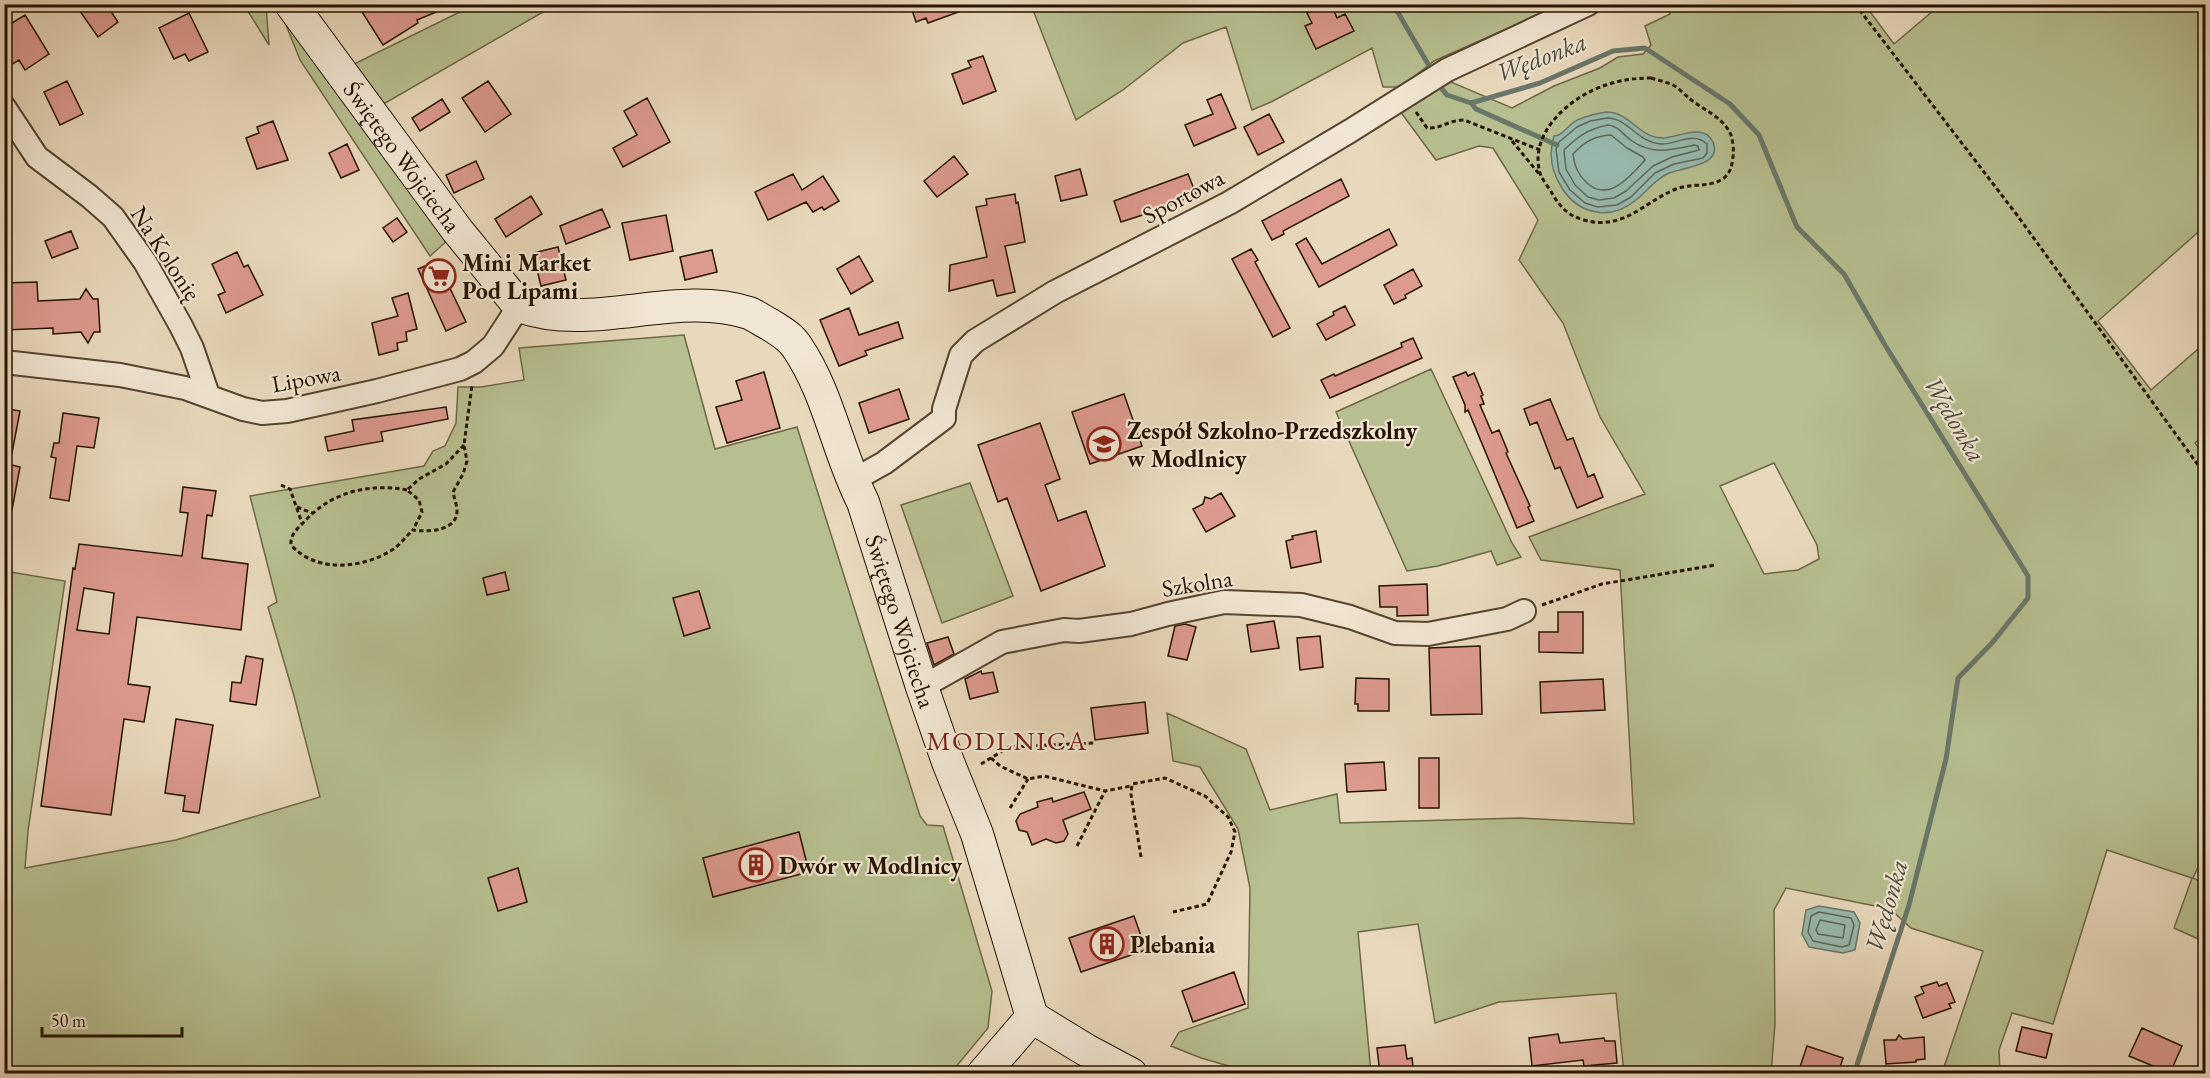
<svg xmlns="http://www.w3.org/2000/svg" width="2210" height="1078" font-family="'EB Garamond',serif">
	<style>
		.green { fill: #b7bf90; stroke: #6e6848; stroke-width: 1.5; fill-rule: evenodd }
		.water { fill: #97baae; stroke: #697769; stroke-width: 1.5 }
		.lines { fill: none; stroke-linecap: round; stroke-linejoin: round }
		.shore { stroke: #5e6658; stroke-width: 1.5 }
		.stream { stroke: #697769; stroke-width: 5 }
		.building { fill: #dd9a8f; stroke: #251201; stroke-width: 1.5; fill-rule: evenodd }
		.street-casing { stroke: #564430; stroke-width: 26 }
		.secondary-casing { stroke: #251201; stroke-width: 34 }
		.path { stroke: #251201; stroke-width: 3; stroke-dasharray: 4.5 3; stroke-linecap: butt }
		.street { stroke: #f1e6d3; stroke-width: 22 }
		.secondary { stroke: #f1e6d3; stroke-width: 32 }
		.labels { text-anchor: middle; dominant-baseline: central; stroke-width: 4.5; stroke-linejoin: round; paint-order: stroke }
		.street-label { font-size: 24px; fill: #251201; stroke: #f1e6d3 }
		.poi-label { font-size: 24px; font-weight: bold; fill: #251201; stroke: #f1e6d3; text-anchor: start }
		.water-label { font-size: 26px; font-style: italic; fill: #4d4d3e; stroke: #f1e6d3 }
		.quarter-label { font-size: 27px; letter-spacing: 1.5px; fill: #7a1f14; stroke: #f1e6d3 }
	</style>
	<rect width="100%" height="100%" fill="#e9d9bc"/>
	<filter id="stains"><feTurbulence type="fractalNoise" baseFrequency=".00333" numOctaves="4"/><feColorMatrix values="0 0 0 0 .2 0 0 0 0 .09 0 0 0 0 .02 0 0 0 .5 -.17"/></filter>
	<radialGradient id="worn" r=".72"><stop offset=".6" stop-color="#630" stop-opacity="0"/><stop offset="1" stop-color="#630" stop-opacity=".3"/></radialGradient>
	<!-- green -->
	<path class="green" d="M557 4 380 106 352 65 474 5Z
		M244 5H266L269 45Z
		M278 5 449 239 430 256 300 60Z
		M1031 5H1561L1434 61 1401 87H1383L1372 48 1271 102 1252 110 1226 27 1183 43 1123 90 1076 120Z
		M1669 5H1865L1894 44 1940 5H2205V226L2098 321 2151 390 2205 343V435L2195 443 2206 458V850L2193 878 2205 884V942L2174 928 2192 878 2107 850 2053 1024 2012 1013 1999 1050 2000 1073H1942L1983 951 1911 928 1890 909 1786 888 1774 910 1775 1024 1771 1073 1624 1074 1616 993 1499 1002 1435 1023 1418 924 1358 932 1371 1073H1253L1201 1058 1171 1046 1179 1032 1248 1008 1250 888 1238 829 1200 767 1173 761 1167 713 1246 749 1270 810 1337 794 1340 823 1521 818 1634 824 1620 570 1541 560 1529 537 1645 494 1600 417 1563 323 1519 260 1538 220 1493 148 1479 146 1436 160 1397 107 1444 79 1512 108 1554 86 1600 68 1618 57 1643 54 1651 45 1645 26 1670 14ZM1774 463 1817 545 1819 559 1798 570 1764 574 1720 486Z
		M684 335 715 449 797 427 920 816 927 825 943 826 992 991 988 1028 950 1074 5 1073 4 571 65 581 28 831 25 868 176 840 320 797 294 696 268 607 277 602 250 496 424 466 433 451 445 446 456 423 458 387H481L524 380 519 348Z
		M1431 369 1512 543 1521 557 1497 565 1491 551 1438 566 1407 571 1336 412Z
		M970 483 1013 596 942 623 901 505Z"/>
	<!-- water -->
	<path class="water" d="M1606 112C1631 112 1638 138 1663 138 1677 138 1704 122 1713 142 1723 167 1681 167 1667 174 1655 180 1647 191 1636 200 1611 221 1579 215 1562 188 1551 171 1548 155 1554 136 1563 135 1566 128 1574 122 1583 116 1595 114 1606 112Z
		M1819 906 1854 912 1860 923 1855 950 1843 953 1809 947 1802 934 1806 910Z"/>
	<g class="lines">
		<!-- shore -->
		<path class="shore" d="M1607 118C1629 118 1637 143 1662 144 1677 144 1694 131 1707 144V153L1703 158 1674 164 1655 173 1631 197 1617 205 1598 207 1585 203 1570 190 1559 172 1556 149 1559 142 1577 127 1590 121Z
			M1608 125C1619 126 1623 135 1632 141 1652 155 1671 150 1694 145L1698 146 1699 150 1672 157 1653 166 1626 191 1614 198 1599 200 1588 197 1575 185 1566 169 1564 150C1577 137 1588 129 1608 125Z
			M1611 135 1627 148 1643 157 1645 160C1631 176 1608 203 1587 183 1578 175 1574 166 1573 154 1584 142 1594 136 1611 135Z
			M1819 912 1851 918 1854 925 1849 945 1842 947 1813 941 1808 932 1811 916Z
			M1820 920 1845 925 1843 938 1818 934 1816 930Z"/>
		<!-- stream -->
		<path class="stream" d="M1393 4 1428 64
			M1441 88 1447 95 1471 103 1540 83 1613 51 1645 48 1730 104 1759 135 1797 227 1844 274 1885 345 2028 576V598L1992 643 1958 678 1946 759 1909 905 1854 1074
			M1471 103 1476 109 1557 145"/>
	</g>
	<!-- building -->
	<path class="building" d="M75 4H106L118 22 98 37Z
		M357 4H453V5L417 20 418 23 383 45Z
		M910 4H975V6L928 23 926 18 916 22Z
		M1325 4H1331L1337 18 1345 14 1354 31 1316 49 1305 26 1312 23 1307 13Z
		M189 13 208 52 189 61 185 54 174 59 159 28Z
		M25 15 49 54 25 70 19 60 4 69V28Z
		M983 56 996 91 963 104 952 74 971 67 968 61Z
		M67 81 83 114 60 125 44 92Z
		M488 81 511 114 485 132 462 98Z
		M1221 94 1236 128 1194 146 1185 125 1213 114 1207 100Z
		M647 98 670 142 623 167 613 148 637 135 624 111Z
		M442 99 450 112 420 131 412 118Z
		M1269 114 1284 142 1258 155 1244 127Z
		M273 121 288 160 257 169 246 138 259 133 257 127Z
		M347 144 359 170 341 178 329 153Z
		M954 156 968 174 937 197 924 181Z
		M476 161 484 179 454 193 446 175Z
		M1080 169 1087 195 1061 201 1055 176Z
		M793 174 802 190 823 176 839 201 824 210 822 207 813 212 806 202 768 220 755 192Z
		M1188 174 1196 194 1161 209 1121 222 1114 201Z
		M1341 179 1349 196 1283 231 1284 234 1272 240 1262 221Z
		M1015 194 1016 203 1018 202 1025 242 1005 246 1015 292 997 296 993 280 949 291 950 265 987 257 976 207 987 205 986 199Z
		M531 196 542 214 506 237 495 219Z
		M602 209 610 227 566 244 560 226Z
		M666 215 673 251 630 260 622 223Z
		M397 218 407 232 393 242 383 228Z
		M1389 229 1397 245 1319 287 1296 244 1306 238 1322 264Z
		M71 231 78 248 52 258 45 241Z
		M558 247 566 280 541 286 533 253Z
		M1251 249 1258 260 1255 262 1290 328 1273 337 1232 259Z
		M712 250 717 272 685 280 680 257Z
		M237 252 244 267 248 265 263 295 226 313 218 295 225 292 212 264Z
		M859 256 873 281 851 294 837 269Z
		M437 261 466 322 446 331 418 269Z
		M1413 269 1422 286 1405 295 1406 298 1394 304 1384 285Z
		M37 282 38 301 80 299 86 289 93 299H98L100 332H94L88 343 81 332 53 334V328L4 330V283Z
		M408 293 417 329 406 332 407 341 397 343 398 350 379 355 372 323 398 316 392 298Z
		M1345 306 1355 325 1326 340 1317 324 1334 315 1333 312Z
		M849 308 859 335 898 322 903 338 865 351 867 355 839 366 820 320Z
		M1413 338 1422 358 1330 398 1321 380 1334 374 1335 376 1379 357 1402 347 1401 343Z
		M764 372 780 428 727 443 716 407 742 400 736 381Z
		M1466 372 1468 376 1474 373 1483 395 1481 396 1484 404 1480 405 1492 433 1499 430 1508 452 1506 453 1530 506 1528 507 1534 521 1517 528 1468 410 1465 412V405L1453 377Z
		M899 389 909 419 869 433 859 403Z
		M1124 394 1142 446 1090 464 1072 412Z
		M1550 399 1567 440 1573 438 1588 477 1594 474 1603 497 1577 508 1560 467 1555 469 1537 422 1530 425 1524 409Z
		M446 407 448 419 381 432 383 441 328 451 325 437 354 431 352 420Z
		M4 408 20 411 12 453 4 452Z
		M63 413 99 418 94 448 77 446 69 501 50 498 56 458 51 457 54 443H59Z
		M1040 423 1060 479 1045 485 1058 521 1086 511 1105 566 1041 591 1007 498 998 502 978 445Z
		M4 463 20 467 12 510H4Z
		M183 487 216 491 212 516 207 515 202 558 248 564 241 630 137 617 128 684 150 687 144 722 124 719 111 815 41 806 73 568 75 569 79 544 182 556 188 513 180 512ZM84 588 114 593 109 634 77 630Z
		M1221 493 1235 516 1206 532 1193 509 1203 504 1205 497 1211 499Z
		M1316 531 1321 562 1291 568 1286 541 1293 539 1292 536Z
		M505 572 509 590 487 595 483 578Z
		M1427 584 1428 615 1397 616V607H1380L1379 586Z
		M699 591 710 628 684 636 673 598Z
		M1558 612H1583V653L1539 652V632H1558Z
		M1274 621 1279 648 1251 652 1247 625Z
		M1185 624 1196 627 1187 660 1168 656 1175 626Z
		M1320 636 1323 667 1300 670 1297 638Z
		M948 637 954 654 934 665 927 643Z
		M1480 646 1482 714 1431 715 1429 648Z
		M246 656 263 659 256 705 230 701 232 682 241 683Z
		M981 671 982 674 993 672 998 692 970 699 965 679Z
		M1356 678 1389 679V711H1358V704H1355Z
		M1603 679 1605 710 1541 713 1540 682Z
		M1145 702 1148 733 1095 740 1091 708Z
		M176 719 213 725 199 813 183 811 185 796 165 793Z
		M1419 758H1439V808H1419Z
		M1384 762 1386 790 1347 792 1345 764Z
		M1084 792 1091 809 1063 820 1068 834 1064 841 1056 843 1046 839 1032 845 1027 832 1019 830 1016 821 1020 814 1038 807 1037 802 1052 798 1053 802Z
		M799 832 809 872 713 897 703 858Z
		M518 868 527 902 498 911 488 878Z
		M1134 916 1146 950 1081 972 1069 938Z
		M1234 972 1245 1004 1193 1022 1182 991Z
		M1937 982 1939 986 1947 983 1955 1002 1949 1004 1951 1008 1923 1018 1915 997 1924 993 1921 987Z
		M2022 1027 2052 1034 2046 1058 2016 1051Z
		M2142 1028 2182 1046 2170 1073 2129 1056Z
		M1558 1034 1560 1043 1604 1038 1605 1041H1615L1617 1063 1584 1066 1583 1060 1532 1066 1529 1038Z
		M1899 1035 1903 1039 1924 1037 1925 1059 1916 1060V1062L1886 1064 1884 1040H1896Z
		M1405 1045 1407 1059 1412 1058 1414 1074H1380L1377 1048Z
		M1807 1046 1843 1058 1838 1074H1820L1800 1067Z"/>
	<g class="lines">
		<defs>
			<path id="street" d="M4 107 37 157 89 196 113 217 145 262 181 326 192 348 208 395
				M4 362 120 375 185 388 243 409 262 413 287 411 377 391 460 369 474 362 493 346 519 306
				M852 481 884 463 944 418V409L961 355 975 341 1055 292 1229 203 1350 131 1447 70 1588 4
				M922 687 1002 642 1064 630 1079 631 1131 624 1168 614 1224 602 1301 605 1350 617 1395 633 1428 634 1507 619 1524 611"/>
			<g id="secondary">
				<path id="s1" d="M291 4 457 230 519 306C593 333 674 289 749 313 756 316 763 321 769 324 780 331 790 336 797 347 829 394 837 451 863 502L922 687 948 762 977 834 1032 1017"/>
				<path d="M1032 1017 1086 1050 1131 1074"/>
				<path d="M983 1074 1032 1017"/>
			</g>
		</defs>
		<!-- street casing -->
		<use href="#street" class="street-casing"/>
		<!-- secondary casing -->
		<use href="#secondary" class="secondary-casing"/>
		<!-- path -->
		<path class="path" d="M1855 4 2017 215 2206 476
			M1651 78C1658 80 1666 82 1673 85 1679 88 1685 95 1690 99 1704 110 1724 118 1731 135 1733 142 1734 150 1733 157 1732 165 1731 172 1724 178 1711 188 1691 183 1676 189 1642 203 1624 231 1584 220 1569 216 1561 208 1553 195 1550 189 1544 182 1541 176 1526 134 1571 96 1606 85 1621 80 1635 78 1651 78Z
			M1416 112 1427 128C1441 129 1449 120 1464 120L1540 150
			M1512 141 1540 175
			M464 445 446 464 419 479 407 490 419 500 422 512 413 530C426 532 457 532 457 511 457 505 454 498 453 492L463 474 467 461 464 445 472 385
			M281 485 290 489 302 523
			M407 490C368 483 331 492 304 522 297 529 290 535 291 545 316 573 362 569 392 550 400 545 406 536 413 530
			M297 507 312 513
			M1542 605 1602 584 1716 565
			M991 758 1000 766 1028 779 1044 776 1105 791 1131 786
			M981 764 1009 747 1094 743
			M1010 808 1028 779
			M1077 846 1105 791
			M1141 857 1131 794 1132 784 1165 778 1205 796 1228 817 1235 832 1231 852 1207 904 1173 912"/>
		<!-- street -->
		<use href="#street" class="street"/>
		<!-- secondary -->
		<use href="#secondary" class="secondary"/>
	</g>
	<!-- icons -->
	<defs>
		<symbol id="supermarket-ring" viewBox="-11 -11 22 22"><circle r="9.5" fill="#f1e6d3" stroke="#8f2418" stroke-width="1.5"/><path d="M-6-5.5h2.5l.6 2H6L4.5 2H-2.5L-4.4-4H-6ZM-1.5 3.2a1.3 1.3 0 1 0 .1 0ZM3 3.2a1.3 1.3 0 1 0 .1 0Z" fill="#8f2418"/></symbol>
		<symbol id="school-ring" viewBox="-11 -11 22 22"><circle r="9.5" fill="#f1e6d3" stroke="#8f2418" stroke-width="1.5"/><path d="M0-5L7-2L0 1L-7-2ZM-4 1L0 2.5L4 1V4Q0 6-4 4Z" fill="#8f2418"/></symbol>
		<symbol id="building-ring" viewBox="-11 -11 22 22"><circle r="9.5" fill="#f1e6d3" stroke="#8f2418" stroke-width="1.5"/><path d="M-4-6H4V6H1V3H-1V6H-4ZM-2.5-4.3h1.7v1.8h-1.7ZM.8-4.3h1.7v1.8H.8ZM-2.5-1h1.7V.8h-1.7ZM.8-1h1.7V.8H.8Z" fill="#8f2418"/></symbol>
	</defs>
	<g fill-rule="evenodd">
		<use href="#supermarket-ring" x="420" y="257" width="38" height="38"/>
		<use href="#school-ring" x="1085" y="425" width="38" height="38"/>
		<use href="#building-ring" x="737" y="846" width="38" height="38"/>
		<use href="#building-ring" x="1088" y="925" width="38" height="38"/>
	</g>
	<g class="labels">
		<!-- street labels -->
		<g class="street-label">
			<text stroke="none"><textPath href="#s1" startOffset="189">Świętego Wojciecha</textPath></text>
			<text transform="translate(1183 196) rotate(-28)">Sportowa</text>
			<text transform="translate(166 253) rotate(57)">Na Kolonię</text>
			<text transform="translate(306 378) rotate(-10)">Lipowa</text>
			<text transform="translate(1197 583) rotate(-9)">Szkolna</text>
			<text stroke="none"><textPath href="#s1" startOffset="964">Świętego Wojciecha</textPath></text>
		</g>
		<!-- poi labels -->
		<g class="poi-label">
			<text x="462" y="262">Mini Market<tspan x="462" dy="28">Pod Lipami</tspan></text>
			<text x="1127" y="430">Zespół Szkolno-Przedszkolny<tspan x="1127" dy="28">w Modlnicy</tspan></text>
			<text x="779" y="865">Dwór w Modlnicy</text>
			<text x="1130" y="944">Plebania</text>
		</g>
		<!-- water labels -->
		<g class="water-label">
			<text transform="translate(1541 57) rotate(-21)">Wędonka</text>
			<text transform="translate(1955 419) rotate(59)">Wędonka</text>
			<text transform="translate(1886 906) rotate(-74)">Wędonka</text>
		</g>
		<!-- quarter labels -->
		<g class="quarter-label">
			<text x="1007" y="740">MODLNICA</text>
		</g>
	</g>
	<!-- margin -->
	<rect width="2210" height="1078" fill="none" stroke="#e9d9bc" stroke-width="24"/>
	<rect x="6" y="6" width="2198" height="1066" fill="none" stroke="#251201" stroke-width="3"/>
	<rect x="12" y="12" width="2186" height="1054" fill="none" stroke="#251201" stroke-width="1.5"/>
	<!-- scale -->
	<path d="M42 1027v9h140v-9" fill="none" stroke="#251201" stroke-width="3"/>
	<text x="51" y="1027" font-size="18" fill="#251201" stroke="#f1e6d3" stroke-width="4.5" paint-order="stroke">50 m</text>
	<rect width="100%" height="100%" filter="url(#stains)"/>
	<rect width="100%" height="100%" fill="url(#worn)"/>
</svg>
